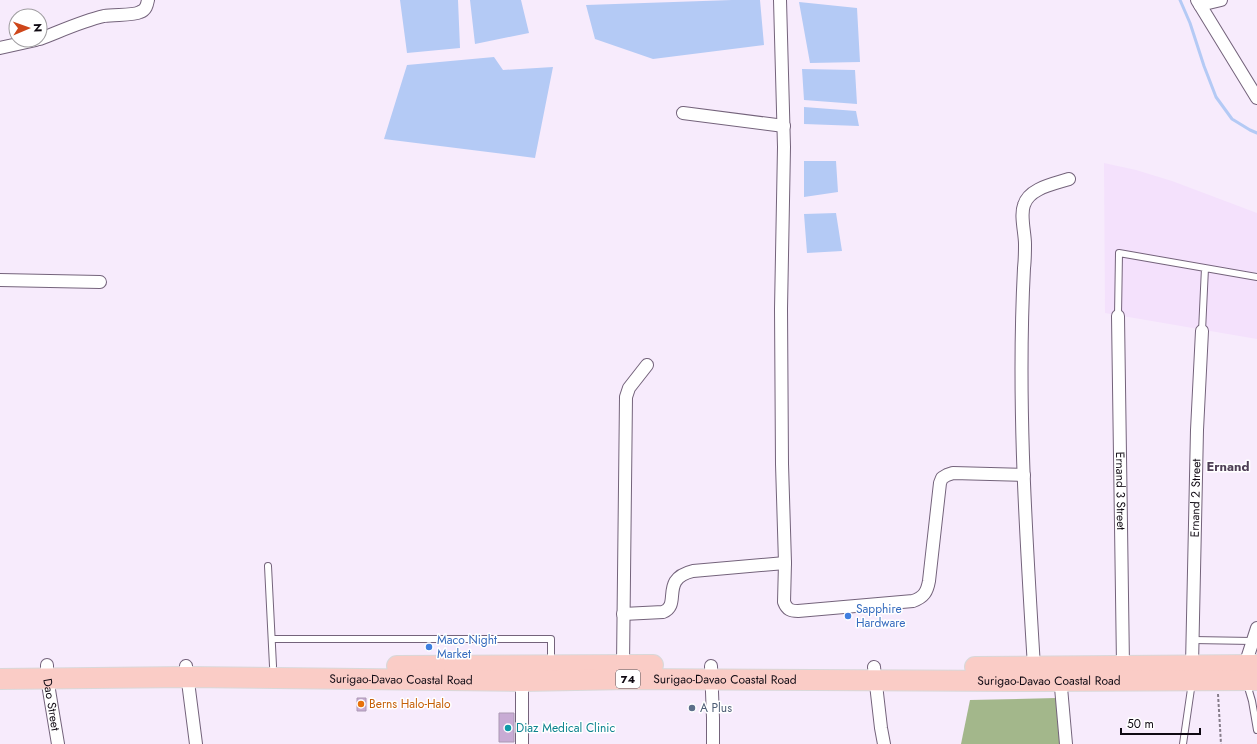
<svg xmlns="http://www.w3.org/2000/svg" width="1257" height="744" font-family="Jost,sans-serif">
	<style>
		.built { fill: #f4e1fc }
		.forest { fill: #a3b78b }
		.water { fill: #b4caf5 }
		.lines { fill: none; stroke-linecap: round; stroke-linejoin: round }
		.stream { stroke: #b4caf5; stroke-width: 3 }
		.building { fill: #c8abd4; stroke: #ab99b3 }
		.service-casing { stroke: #74637b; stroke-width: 8 }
		.minor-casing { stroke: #74637b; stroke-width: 14 }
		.trunk-casing { stroke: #d9d8d9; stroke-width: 22 }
		.path { stroke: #867d8a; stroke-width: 2; stroke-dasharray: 3 2; stroke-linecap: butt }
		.service { stroke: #fff; stroke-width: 6 }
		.minor { stroke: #fff; stroke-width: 12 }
		.trunk { stroke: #faccc6; stroke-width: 20 }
		.shop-dot { fill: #3f7fe0; stroke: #fff; stroke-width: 1.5 }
		.food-dot { fill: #e8710a; stroke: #fff; stroke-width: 1.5 }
		.service-dot { fill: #5c6f8a; stroke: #fff; stroke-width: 1.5 }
		.culture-dot { fill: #0f9aa8; stroke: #fff; stroke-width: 1.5 }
		.labels { text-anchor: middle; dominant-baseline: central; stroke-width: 3; stroke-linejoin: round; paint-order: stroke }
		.shield { fill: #fff; stroke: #575359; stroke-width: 1 }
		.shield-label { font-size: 11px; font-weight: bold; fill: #0f0912 }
		.street-label { font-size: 12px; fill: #0f0912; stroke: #fff }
		.shop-label { font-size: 12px; fill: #366cbe; stroke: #fff; text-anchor: start }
		.food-label { font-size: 12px; fill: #c56008; stroke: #fff; text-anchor: start }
		.service-label { font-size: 12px; fill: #4e5e75; stroke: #fff; text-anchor: start }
		.culture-label { font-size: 12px; fill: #0d838f; stroke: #fff; text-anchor: start }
		.neighbourhood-label { font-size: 13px; font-weight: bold; fill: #4f3f56; stroke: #fff }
	</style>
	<rect width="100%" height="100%" fill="#f7ebfc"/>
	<!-- built -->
	<path class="built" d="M1104 163 1136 170 1172 181 1257 213V339L1105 313Z"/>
	<!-- forest -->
	<path class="forest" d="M1056 698 1061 744H961L970 700Z"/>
	<!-- water -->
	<path class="water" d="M400 0H458L460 48 407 53Z
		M470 0H521L529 33 475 44Z
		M732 0H760L764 45 653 59 595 39 586 5Z
		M799 2 857 8 860 62 810 63Z
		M494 57 503 70 553 67 535 158 384 139 407 65Z
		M802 69 855 70 857 104 804 100Z
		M804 107 856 111 859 126 804 124Z
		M804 161H836L838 192 804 197Z
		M836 213 842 251 807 253 804 214Z"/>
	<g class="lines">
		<!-- stream -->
		<path class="stream" d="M1180 0 1190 23 1204 66 1216 97 1232 119 1250 130 1257 133"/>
	</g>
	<!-- building -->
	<path class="building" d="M357 698H366V711H357Z
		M499 713H514V742H499Z"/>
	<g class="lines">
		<defs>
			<path id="service" d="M1118 316 1119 253 1257 277
				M1202 331 1205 268
				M268 566 273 666
				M272 639H551V662
				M1193 640 1252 641
				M1247 684 1252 701 1257 730
				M1183 744 1192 682"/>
			<g id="minor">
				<path d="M780 0 784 147 781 309 782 464 785 563 784 602C787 610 791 611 798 611L913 601C924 597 927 592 929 581L940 483 942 478 947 475 953 473 1024 475"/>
				<path d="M1197 0 1257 98"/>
				<path d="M1200 5 1221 0"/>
				<path d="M40 39C61 31 82 21 104 16 114 14 133 16 140 12 146 10 147 5 148 0"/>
				<path d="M0 48 36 40"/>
				<path d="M683 113 784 126"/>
				<path d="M0 280 100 282"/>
				<path id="s1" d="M1118 316 1123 665"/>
				<path d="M623 614 663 612C682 605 659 579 693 571L785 563"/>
				<path id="s2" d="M47 665V678L58 744"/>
				<path d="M623 665 626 397 629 388 647 365"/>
				<path id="s3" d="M1192 665 1197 430 1202 331"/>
				<path d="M1245 665 1257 628"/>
				<path d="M186 666 196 744"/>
				<path d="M711 666 713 718V744"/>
				<path d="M874 667 881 728 884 744"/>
				<path d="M1034 667C1026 534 1017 402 1024 268 1025 260 1025 252 1025 244 1025 233 1020 215 1024 205 1029 188 1054 184 1069 179"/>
				<path d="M1060 676 1066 744"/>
				<path d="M522 744V675"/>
			</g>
			<g id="trunk">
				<path d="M397 666 653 665"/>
				<path d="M975 667 1257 665"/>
				<path id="s4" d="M0 679 187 677 522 681 629 679 1034 681 1257 680"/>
			</g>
		</defs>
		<!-- service casing -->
		<use href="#service" class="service-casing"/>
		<!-- minor casing -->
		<use href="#minor" class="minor-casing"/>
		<!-- trunk casing -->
		<use href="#trunk" class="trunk-casing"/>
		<!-- path -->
		<path class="path" d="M1218 694 1221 744"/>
		<!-- service -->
		<use href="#service" class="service"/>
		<!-- minor -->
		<use href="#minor" class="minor"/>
		<!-- trunk -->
		<use href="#trunk" class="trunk"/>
	</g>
	<!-- markers -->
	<g class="shop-dot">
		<circle cx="848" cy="616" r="4"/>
		<circle cx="429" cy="647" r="4"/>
	</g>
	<circle class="food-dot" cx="361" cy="704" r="4"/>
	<circle class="service-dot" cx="692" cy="708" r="4"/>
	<circle class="culture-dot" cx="508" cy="728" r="4"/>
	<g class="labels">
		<!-- shield labels -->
		<rect class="shield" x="616" y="670" width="24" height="18" rx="3"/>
		<g class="shield-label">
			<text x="628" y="679">74</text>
		</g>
		<!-- street labels -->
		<g class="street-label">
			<text stroke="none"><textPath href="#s1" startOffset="175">Ernand 3 Street</textPath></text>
			<text stroke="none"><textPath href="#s3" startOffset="167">Ernand 2 Street</textPath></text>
			<text stroke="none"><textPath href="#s4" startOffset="401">Surigao-Davao Coastal Road</textPath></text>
			<text stroke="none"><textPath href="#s4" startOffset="725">Surigao-Davao Coastal Road</textPath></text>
			<text stroke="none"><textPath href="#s4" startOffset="1049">Surigao-Davao Coastal Road</textPath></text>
			<text stroke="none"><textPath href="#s2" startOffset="40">Dao Street</textPath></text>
		</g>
		<!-- shop labels -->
		<g class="shop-label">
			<text x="856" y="609">Sapphire<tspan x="856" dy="14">Hardware</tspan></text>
			<text x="437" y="640">Maco Night<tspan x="437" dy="14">Market</tspan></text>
		</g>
		<!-- food labels -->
		<g class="food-label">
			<text x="369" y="704">Berns Halo-Halo</text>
		</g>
		<!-- service labels -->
		<g class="service-label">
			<text x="700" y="708">A Plus</text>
		</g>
		<!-- culture labels -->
		<g class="culture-label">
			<text x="516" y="728">Diaz Medical Clinic</text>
		</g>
		<!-- neighbourhood labels -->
		<g class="neighbourhood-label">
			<text x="1228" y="466">Ernand</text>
		</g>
	</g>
	<!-- north arrow -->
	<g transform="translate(28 28) rotate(88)"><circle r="19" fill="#ffffff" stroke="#9f9da0"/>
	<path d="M0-3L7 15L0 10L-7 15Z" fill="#ce461a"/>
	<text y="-6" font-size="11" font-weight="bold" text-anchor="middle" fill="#0f0912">N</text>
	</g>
	<!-- scale -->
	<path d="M1121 728v6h79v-6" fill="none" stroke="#0f0912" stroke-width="2"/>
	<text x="1127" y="728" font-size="12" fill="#0f0912" stroke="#ffffff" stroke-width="3" paint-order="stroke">50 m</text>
</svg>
